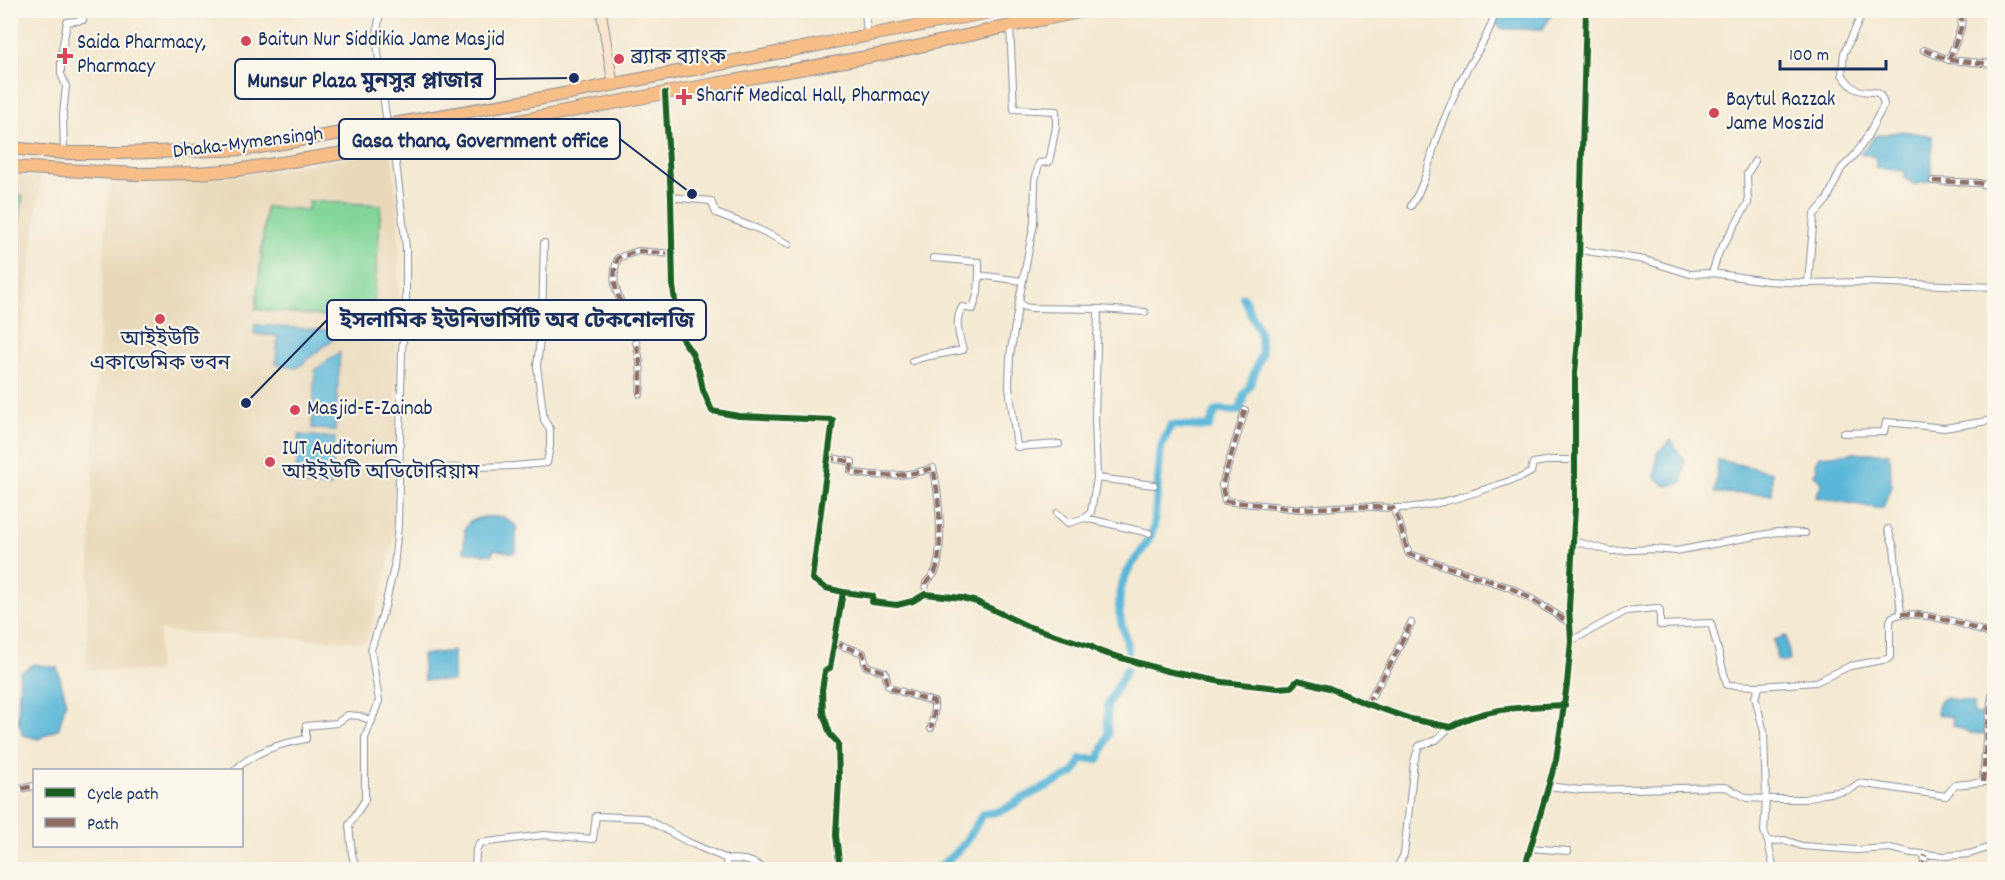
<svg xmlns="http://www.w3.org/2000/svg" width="2005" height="880" font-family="Dekko,'Noto Sans Bengali',sans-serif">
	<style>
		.built { fill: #e9d9ba }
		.green { fill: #81d598; stroke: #4e827b; stroke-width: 1.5 }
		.water { fill: #59b6d8; stroke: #3a729b; stroke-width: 1.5 }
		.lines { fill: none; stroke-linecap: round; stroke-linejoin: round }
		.canal { stroke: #59b6d8; stroke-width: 8 }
		.street-casing { stroke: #888c98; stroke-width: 8 }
		.secondary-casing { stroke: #888c98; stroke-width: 11 }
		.highway-casing { stroke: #888c98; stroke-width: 14 }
		.street { stroke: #fff; stroke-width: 6 }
		.secondary { stroke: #fce5cf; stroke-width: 9 }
		.highway { stroke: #f7be87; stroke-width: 12 }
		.quiet { stroke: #8d6e63; stroke-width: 4.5; stroke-dasharray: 9 4.5; stroke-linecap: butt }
		.cycleway-casing { stroke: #fbf7ec; stroke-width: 10 }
		.cycleway { stroke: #1b5e20; stroke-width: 6 }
		.poi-dot { fill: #d1495b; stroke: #fbf7ec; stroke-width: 2 }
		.labels { text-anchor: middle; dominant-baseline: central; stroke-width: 4.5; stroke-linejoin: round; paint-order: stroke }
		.poi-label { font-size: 21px; fill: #1b2f5e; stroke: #fbf7ec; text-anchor: start }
		.street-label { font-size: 21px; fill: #1b2f5e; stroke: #fbf7ec }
		.leader { fill: none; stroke: #1b2f5e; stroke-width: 2 }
		.callout-dot { fill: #1b2f5e; stroke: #fbf7ec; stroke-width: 2 }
		.callout { fill: #fbf7ec; stroke: #1b2f5e; stroke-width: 2 }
		.callout-label { font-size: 22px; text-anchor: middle; font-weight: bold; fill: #1b2f5e }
	</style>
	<rect width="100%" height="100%" fill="#fbf7ec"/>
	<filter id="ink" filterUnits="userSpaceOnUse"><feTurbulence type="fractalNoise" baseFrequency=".0167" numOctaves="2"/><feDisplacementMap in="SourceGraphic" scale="12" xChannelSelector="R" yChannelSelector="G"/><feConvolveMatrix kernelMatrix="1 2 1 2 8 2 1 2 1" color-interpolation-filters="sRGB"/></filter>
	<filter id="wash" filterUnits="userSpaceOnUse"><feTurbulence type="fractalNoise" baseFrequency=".008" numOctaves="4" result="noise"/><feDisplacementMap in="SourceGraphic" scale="24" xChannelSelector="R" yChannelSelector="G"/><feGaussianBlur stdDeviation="1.35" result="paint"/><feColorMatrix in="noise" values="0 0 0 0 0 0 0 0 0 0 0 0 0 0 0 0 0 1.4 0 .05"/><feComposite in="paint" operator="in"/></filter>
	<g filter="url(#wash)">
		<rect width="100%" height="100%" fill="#f4e9d2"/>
		<!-- built -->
		<path class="built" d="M391 150 397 197 400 249 396 375 397 431 393 543 384 582 367 642 160 631 157 673 86 669 97 369 109 178 177 180 217 178 277 170Z
			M11 174 41 178 11 426Z"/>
		<!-- green -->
		<path class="green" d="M11 194 23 196 11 275H10Z
			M309 201 381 205 374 301 348 319 256 309 266 207 308 210Z"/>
		<!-- water -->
		<path class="water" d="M1498 11H1554L1543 29H1503L1496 24Z
			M1903 131 1932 136 1931 180 1915 185 1905 178V171L1876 168V159L1873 156 1861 154V151L1867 147 1875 136Z
			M255 325 338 331V335L297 368 276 364 278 336 254 334Z
			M340 352 335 431 312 428 315 370Z
			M299 435 335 438 331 487 295 484Z
			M1671 440 1685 462 1682 483 1666 486 1655 477 1657 453Z
			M1854 453H1890L1891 486 1883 508H1876L1816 497 1822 483 1814 474 1817 470 1816 463 1820 456Z
			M1718 460 1772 472V494L1715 493Z
			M484 517H504L516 526V549L514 553 494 549 492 555 464 551 465 529 470 521Z
			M1786 636 1790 660 1786 662 1777 660 1774 640Z
			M453 651V681L424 680 422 655Z
			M34 664 57 668 66 700 59 728 38 739 23 735 18 720 20 673Z
			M1945 698 1974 703 1973 713 1987 715 1984 734 1971 733 1953 725 1952 717 1937 714 1939 701Z"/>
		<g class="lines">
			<!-- canal -->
			<path class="canal" d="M1128 652C1128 640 1123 632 1121 621 1118 610 1119 595 1122 584 1129 562 1148 549 1154 527L1161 447 1171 425 1209 427 1215 412 1219 410 1240 411 1244 394 1249 387 1262 353 1259 331 1243 297
				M936 870 962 847 983 814 996 812 1007 808 1023 798 1074 773 1081 759H1099L1108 735 1107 706 1126 670"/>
		</g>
	</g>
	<g filter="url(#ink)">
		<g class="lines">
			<defs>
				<path id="street" d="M381 10C375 33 377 46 380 68 383 87 383 106 388 125
					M865 10 867 35
					M1271 11 1272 10
					M1010 26 1014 109 1056 111V127L1049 162 1039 163 1035 181 1034 223 1019 301 1024 307 1032 308 1098 309 1095 417 1097 478 1091 512 1085 518 1068 523 1057 513
					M1924 50 1949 60 1961 28 1962 10
					M1949 60 1994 64
					M665 93 671 197 673 286 677 316 682 339 692 353 699 371 703 390 712 411 739 416 833 420 812 579 826 588 843 592 830 668 825 671 822 690 823 713 830 734 838 743 839 780 836 835 840 870
					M64 152 63 115 66 86 61 74V56L67 22 83 20 84 10
					M1755 161 1747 174 1748 203 1719 252 1712 273 1767 281 1808 283 1814 215 1827 200 1841 169 1854 156 1864 142 1884 105C1880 85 1871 96 1856 89 1850 86 1846 80 1842 74L1844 53 1864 10
					M1933 181 1979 183 1994 188
					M671 197 711 201 716 213 758 229 789 244
					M1411 206C1425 184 1428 166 1436 141 1442 124 1450 106 1457 89 1469 60 1487 44 1496 10
					M1580 250 1645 260 1690 274 1712 273
					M933 258 979 262V275
					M1808 283 1865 282 1994 287
					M1019 301 1010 356 1009 387 1017 447 1059 444
					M1098 309 1145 312
					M912 361 925 357 963 350C959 336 954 321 962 307L973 309 978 292 979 275 1022 281
					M640 394C642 370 640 357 634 334 627 307 606 289 618 258L638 251 672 254
					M1245 410 1222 485 1225 501 1300 509 1354 506 1393 508C1401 523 1403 539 1409 554L1511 588 1533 600 1570 623
					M1843 433 1884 432 1886 422 1944 428 1994 420
					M827 457 852 462 851 471 855 473C884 477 905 477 933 468 939 491 944 551 935 572 933 576 929 579 926 583L925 594
					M400 469 514 466 547 463 550 446V429L544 420 537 366 542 322 544 243
					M1097 478 1154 485
					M1393 508C1437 509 1480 490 1522 477L1531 472 1533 463 1552 460H1575
					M1085 518 1149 533
					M1888 529 1894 547 1901 614 1892 617 1890 621V657L1888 659 1850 666 1816 682 1760 686 1755 697 1764 732 1766 799H1805L1823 794 1844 791 1851 789 1859 783 1946 796 1955 785 1994 781
					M1573 541 1611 551 1654 549 1676 551 1777 532 1805 533
					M843 592 873 596 872 602 897 605 913 601 925 594 962 598 977 602 1027 626 1090 646 1101 652 1167 671 1222 682 1278 688 1291 687 1298 680 1329 688 1367 704 1411 719 1450 727C1485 707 1525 707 1565 705
					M1901 614C1932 614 1966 624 1994 636
					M1571 641 1626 611 1657 608 1660 610V625L1711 623 1727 685 1760 686
					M834 643 863 653 866 666 885 672 888 685 893 689 934 702V713L931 728
					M1367 704 1391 663 1411 623
					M235 770C255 751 279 744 306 739V726L337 723 348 715 359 716 372 721
					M1983 782 1986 740 1994 681
					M10 786 15 790 34 786
					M1548 786 1580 790 1726 787 1747 798 1766 799 1764 831 1768 842
					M1530 848 1568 851
					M727 859C742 859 753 860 765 870
					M356 870 352 854 349 825 365 800V738L379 701 371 650 385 606 394 567 398 525 402 350 406 308V248L394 145
					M475 870 476 850 480 843 544 835 593 839 596 816 644 818 690 843 727 859 725 870
					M1396 870 1404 854 1414 762 1419 746 1436 740 1450 727
					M1524 870 1556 760 1567 684 1571 641 1569 607 1575 508V373L1579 328 1578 295 1586 10
					M1774 870 1768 842 1785 840 1802 846 1856 850 1890 848 1912 853 1945 856 1969 854 1994 846
					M1923 870 1925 855"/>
				<path id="secondary" d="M601 10 613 84"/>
				<path id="highway" d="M10 148 64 153H121L248 149 527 101 1000 10
					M10 167 136 174 198 173 236 170 394 145 665 93 884 54 1010 26 1089 10"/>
			</defs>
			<!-- street casing -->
			<use href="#street" class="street-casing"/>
			<!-- secondary casing -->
			<use href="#secondary" class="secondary-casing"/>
			<!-- highway casing -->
			<use href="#highway" class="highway-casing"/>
			<!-- street -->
			<use href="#street" class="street"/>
			<!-- secondary -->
			<use href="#secondary" class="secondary"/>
			<!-- highway -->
			<use href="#highway" class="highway"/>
			<!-- quiet -->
			<path class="quiet" d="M1924 50 1949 60 1961 28 1962 10
				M1949 60 1994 64
				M1933 181 1979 183 1994 188
				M640 394C642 370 640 357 634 334 627 307 606 289 618 258L638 251 672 254
				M1245 410 1222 485 1225 501 1300 509 1354 506 1393 508C1401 523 1403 539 1409 554L1511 588 1533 600 1570 623
				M827 457 852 462 851 471 855 473C884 477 905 477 933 468 939 491 944 551 935 572 933 576 929 579 926 583L925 594
				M1901 614C1932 614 1966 624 1994 636
				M834 643 863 653 866 666 885 672 888 685 893 689 934 702V713L931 728
				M1367 704 1391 663 1411 623
				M1983 782 1986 740 1994 681
				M10 786 15 790 34 786
				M1923 870 1925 855"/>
			<defs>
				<path id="cycleway" d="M665 93 671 197 673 286 677 316 682 339 692 353 699 371 703 390 712 411 739 416 833 420 812 579 826 588 843 592 830 668 825 671 822 690 823 713 830 734 838 743 839 780 836 835 840 870
					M843 592 873 596 872 602 897 605 913 601 925 594 962 598 977 602 1027 626 1090 646 1101 652 1167 671 1222 682 1278 688 1291 687 1298 680 1329 688 1367 704 1411 719 1450 727C1485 707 1525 707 1565 705
					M1524 870 1556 760 1567 684 1571 641 1569 607 1575 508V373L1579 328 1578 295 1586 10"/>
			</defs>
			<!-- cycleway casing -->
			<use href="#cycleway" class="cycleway-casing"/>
			<!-- cycleway -->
			<use href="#cycleway" class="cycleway"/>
		</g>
	</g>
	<!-- markers -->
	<g class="poi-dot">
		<circle cx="246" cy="41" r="6"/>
		<path d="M62 47h6v6h6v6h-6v6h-6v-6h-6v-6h6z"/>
		<circle cx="619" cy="59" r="6"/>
		<path d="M681 88h6v6h6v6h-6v6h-6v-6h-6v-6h6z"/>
		<circle cx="1714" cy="113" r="6"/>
		<circle cx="160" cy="319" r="6"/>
		<circle cx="295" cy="410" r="6"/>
		<circle cx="270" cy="462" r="6"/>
	</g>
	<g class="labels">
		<!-- poi labels -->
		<g class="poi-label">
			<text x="258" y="41">Baitun Nur Siddikia Jame Masjid</text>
			<text x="77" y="44">Saida Pharmacy,<tspan x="77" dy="24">Pharmacy</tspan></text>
			<text x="631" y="59">ব্র্যাক ব্যাংক</text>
			<text x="696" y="97">Sharif Medical Hall, Pharmacy</text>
			<text x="1726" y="101">Baytul Razzak<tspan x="1726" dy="24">Jame Moszid</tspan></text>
			<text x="160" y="341" text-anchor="middle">আইইউটি<tspan x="160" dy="24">একাডেমিক ভবন</tspan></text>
			<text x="307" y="410">Masjid-E-Zainab</text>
			<text x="282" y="450">IUT Auditorium<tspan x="282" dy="24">আইইউটি অডিটোরিয়াম</tspan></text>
		</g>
		<!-- street labels -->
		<g class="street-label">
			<text transform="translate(248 144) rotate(-7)">Dhaka-Mymensingh</text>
		</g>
	</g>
	<!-- callouts -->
	<path class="leader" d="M574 78L495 79M692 194L620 139M246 403L327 320"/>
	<g class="callout-dot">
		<circle cx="574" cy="78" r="6"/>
		<circle cx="692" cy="194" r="6"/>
		<circle cx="246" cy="403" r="6"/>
	</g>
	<g class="callout">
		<rect x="235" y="59" width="260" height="40" rx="6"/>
		<rect x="339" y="119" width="281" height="40" rx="6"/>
		<rect x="327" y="300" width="379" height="40" rx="6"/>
	</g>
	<g class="callout-label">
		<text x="365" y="87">Munsur Plaza মুনসুর প্লাজার</text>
		<text x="480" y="147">Gasa thana, Government office</text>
		<text x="517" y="327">ইসলামিক ইউনিভার্সিটি অব টেকনোলজি</text>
	</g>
	<!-- margin -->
	<rect width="2005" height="880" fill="none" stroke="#fbf7ec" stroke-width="36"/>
	<!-- legend -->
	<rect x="33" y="769" width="210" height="78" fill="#fbf7ec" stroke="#a1a7b3" stroke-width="1.5"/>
	<rect x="45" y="788" width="30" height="9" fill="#1b5e20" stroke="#a1a7b3" stroke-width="1.5"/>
	<text x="87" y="799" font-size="18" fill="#1b2f5e">Cycle path</text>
	<rect x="45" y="818" width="30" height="9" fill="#8d6e63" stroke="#a1a7b3" stroke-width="1.5"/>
	<text x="87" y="829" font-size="18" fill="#1b2f5e">Path</text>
	<!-- scale -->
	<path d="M1780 60v9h106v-9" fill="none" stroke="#1b2f5e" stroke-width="3"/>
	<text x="1789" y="60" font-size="18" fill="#1b2f5e" stroke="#fbf7ec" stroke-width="4.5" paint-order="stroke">100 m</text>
</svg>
